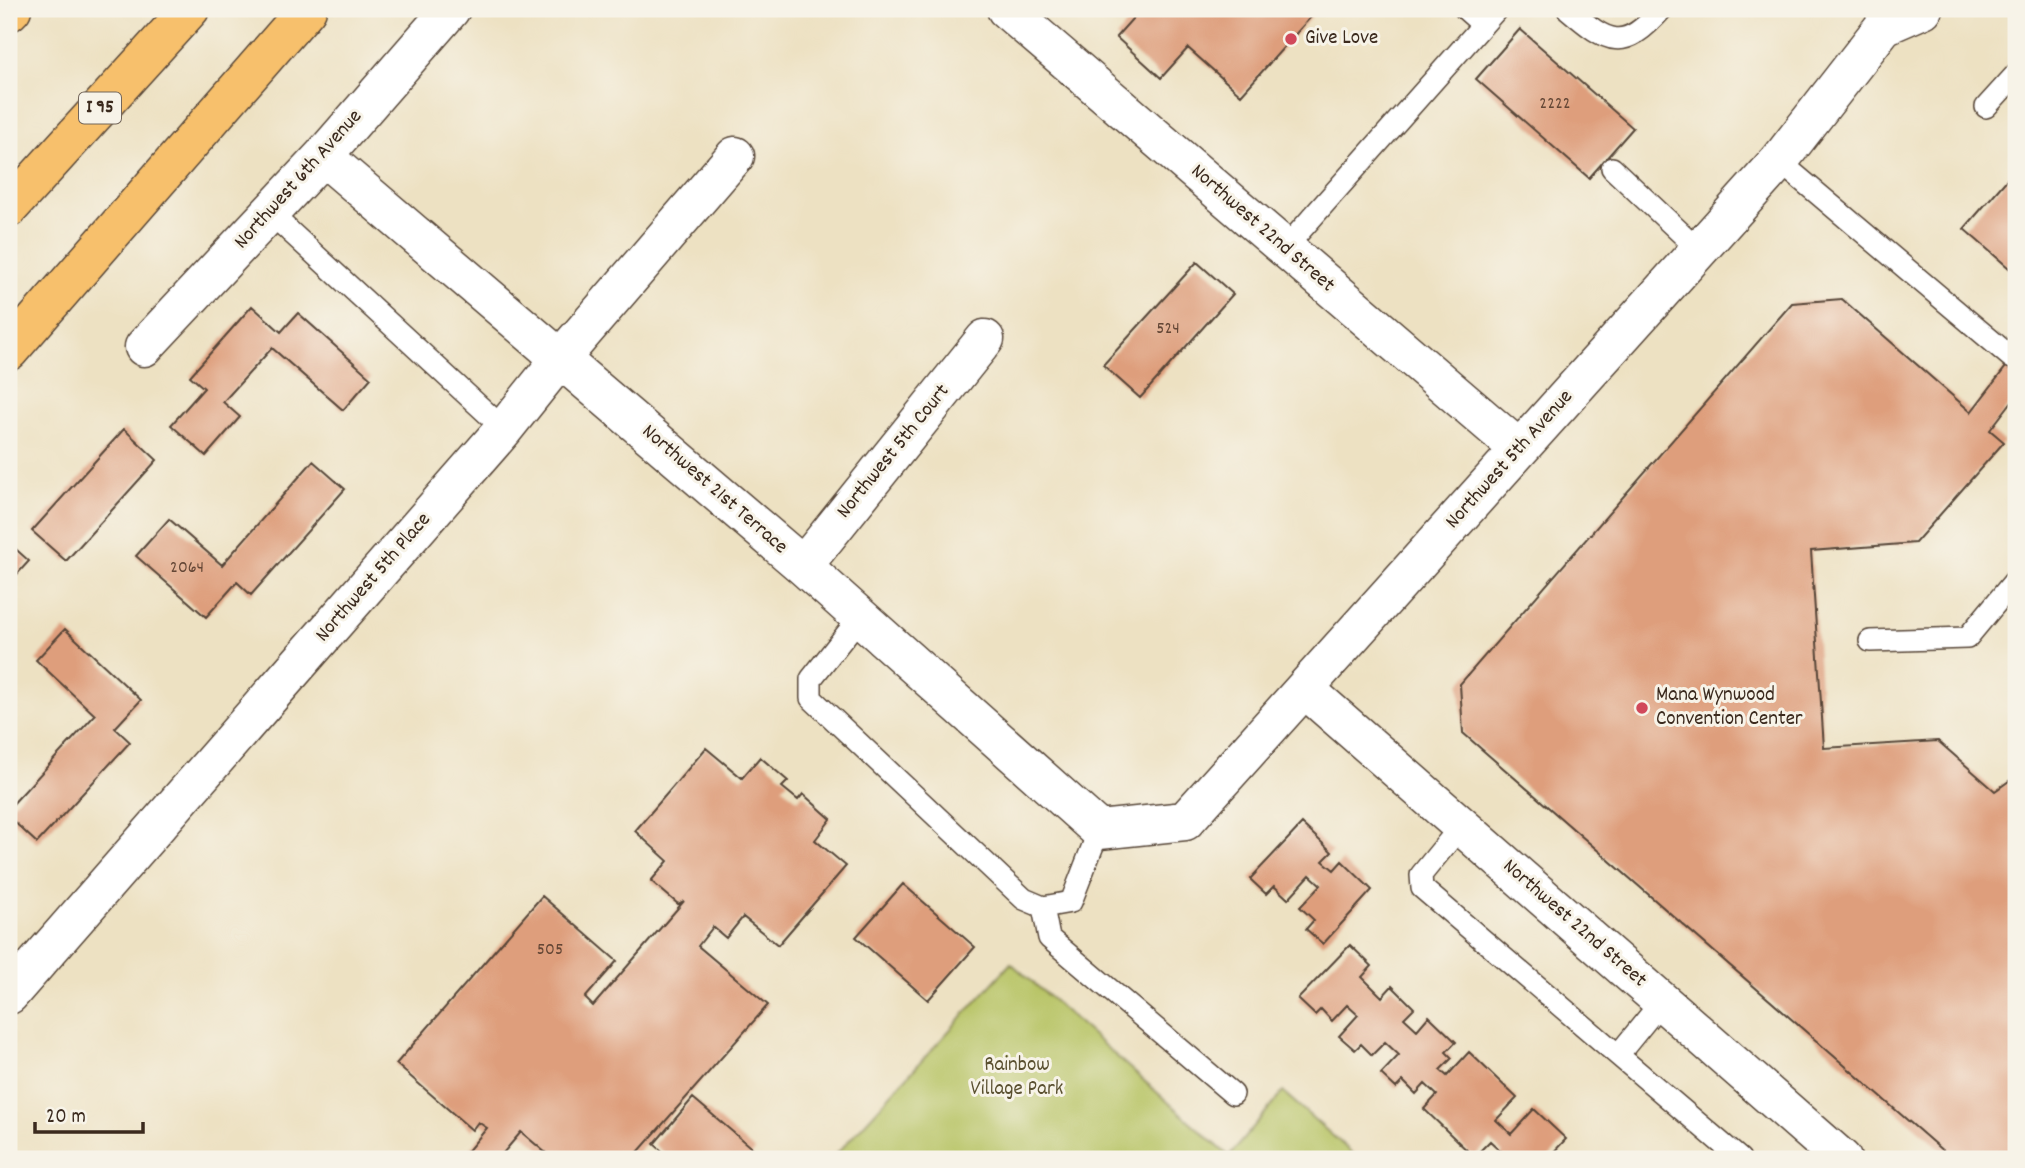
<svg xmlns="http://www.w3.org/2000/svg" width="2025" height="1168" font-family="Dekko,sans-serif">
	<style>
		.green { fill: #b8c466; stroke: #7a7742; stroke-width: 2 }
		.building { fill: #de9e7c }
		.lines { fill: none; stroke-linecap: round; stroke-linejoin: round }
		.lane-casing { stroke: #564537; stroke-width: 24 }
		.street-casing { stroke: #564537; stroke-width: 41 }
		.highway-casing { stroke: #564537; stroke-width: 41 }
		.lane { stroke: #fff; stroke-width: 21 }
		.street { stroke: #fff; stroke-width: 38 }
		.highway { stroke: #f7c06c; stroke-width: 38 }
		.poi-dot { fill: #d1495b; stroke: #f7f3e8; stroke-width: 2.5 }
		.labels { text-anchor: middle; dominant-baseline: central; stroke-width: 6; stroke-linejoin: round; paint-order: stroke }
		.number-label { font-size: 18px; fill: #644736 }
		.shield { fill: #f7f3e8; stroke: #73665b; stroke-width: 2 }
		.shield-label { font-size: 19px; font-weight: bold; fill: #3b2a1e }
		.poi-label { font-size: 21px; fill: #3b2a1e; stroke: #f7f3e8; text-anchor: start }
		.street-label { font-size: 21px; fill: #3b2a1e; stroke: #f7f3e8 }
		.park-label { font-size: 21px; fill: #5a5030; stroke: #f7f3e8 }
	</style>
	<rect width="100%" height="100%" fill="#f7f3e8"/>
	<filter id="ink" filterUnits="userSpaceOnUse"><feTurbulence type="fractalNoise" baseFrequency=".0143" numOctaves="2"/><feDisplacementMap in="SourceGraphic" scale="14" xChannelSelector="R" yChannelSelector="G"/><feConvolveMatrix kernelMatrix="1 2 1 2 8 2 1 2 1" color-interpolation-filters="sRGB"/></filter>
	<filter id="wash" filterUnits="userSpaceOnUse"><feTurbulence type="fractalNoise" baseFrequency=".00686" numOctaves="4" result="noise"/><feDisplacementMap in="SourceGraphic" scale="28" xChannelSelector="R" yChannelSelector="G"/><feGaussianBlur stdDeviation="1.57" result="paint"/><feColorMatrix in="noise" values="0 0 0 0 0 0 0 0 0 0 0 0 0 0 0 0 0 1.4 0 .05"/><feComposite in="paint" operator="in"/></filter>
	<g filter="url(#wash)">
		<rect width="100%" height="100%" fill="#ede1c2"/>
		<!-- green -->
		<path class="green" d="M1011 963 1229 1156 1283 1092 1359 1159H832Z"/>
		<g id="blocks">
			<!-- building -->
			<path class="building" d="M1141 9H1318L1241 95 1188 48 1161 78 1116 37Z
				M1520 29 1633 128 1589 178 1476 79Z
				M2016 169V274L1964 229Z
				M1197 262 1233 294 1140 398 1103 365Z
				M1842 299 1971 412 2016 354V396L1990 430 2004 442 1915 543 1811 551 1824 748 1938 741 1995 791 2016 776V1159H1952L1463 733 1460 684 1792 303Z
				M252 306 281 332 298 313 371 378 343 410 272 348 223 402 240 417 206 456 171 425 204 388 190 376Z
				M124 429 157 460 66 561 32 531Z
				M313 461 345 489 251 595 237 582 206 617 136 556 169 519 222 565Z
				M9 543 29 561 9 583Z
				M65 629 141 700 115 728 130 742 37 843 9 817V808L95 715 36 660Z
				M706 748 742 778 760 757 788 781 782 787 798 800 803 794 831 819 815 840 846 866 778 945 743 917 726 938 713 927 698 946 768 1005 632 1159H553L521 1132 498 1159H461L487 1128 478 1122 472 1130 396 1064 542 896 617 961 585 998 593 1006 684 901 678 904 651 881 668 861 635 831Z
				M1302 824 1332 852 1323 861 1334 870 1342 861 1372 890 1323 944 1306 929 1314 920 1300 907 1321 885 1310 875 1288 899 1274 886 1266 894 1250 879Z
				M903 884 975 947 928 1000 856 937Z
				M1350 945 1372 966 1362 977 1382 997 1392 986 1414 1008 1404 1018 1417 1030 1429 1016 1456 1042 1446 1052 1452 1058 1440 1070 1447 1076 1469 1052 1517 1098 1496 1120 1511 1134 1534 1109 1566 1139 1547 1159H1497L1503 1153 1490 1141 1474 1157 1424 1109 1437 1095 1425 1084 1416 1094 1403 1081 1396 1088 1381 1074 1399 1055 1385 1042 1372 1055 1361 1044 1355 1050 1339 1036 1358 1015 1347 1005 1332 1021 1321 1009 1315 1015 1298 999Z
				M693 1098 755 1151 748 1159H671L654 1144Z"/>
		</g>
	</g>
	<g filter="url(#ink)">
		<use href="#blocks" fill-opacity="0" stroke="#564537" stroke-width="2"/>
		<g class="lines">
			<defs>
				<path id="lane" d="M1465 9 1483 25
					M1568 9C1609 44 1623 53 1662 9
					M1986 107 2016 74
					M1779 161 2012 358
					M1612 168 1699 250
					M270 213 504 429
					M1285 248 1497 9
					M860 617 811 679V698L1024 899 1043 907 1071 902 1099 830
					M1870 641 1967 638 2016 579
					M1461 826 1421 875 1422 888 1740 1159
					M1043 907 1049 938 1233 1094
					M1618 1055 1662 1001"/>
				<path id="street" d="M1006 9 1519 449
					M1884 26 1923 9
					M323 156 803 566 1099 830 1185 821 1779 161 1884 26 1889 9
					M144 347 323 156 451 9
					M803 566 985 339
					M1305 689 1842 1159
					M9 995 504 429 560 359 735 156"/>
				<path id="highway" d="M9 12 12 9
					M9 208 190 9
					M9 351 307 9"/>
			</defs>
			<!-- lane casing -->
			<use href="#lane" class="lane-casing"/>
			<!-- street casing -->
			<use href="#street" class="street-casing"/>
			<!-- highway casing -->
			<use href="#highway" class="highway-casing"/>
			<!-- lane -->
			<use href="#lane" class="lane"/>
			<!-- street -->
			<use href="#street" class="street"/>
			<!-- highway -->
			<use href="#highway" class="highway"/>
		</g>
	</g>
	<!-- markers -->
	<g class="poi-dot">
		<circle cx="1291" cy="39" r="7"/>
		<circle cx="1642" cy="708" r="7"/>
	</g>
	<g class="labels">
		<!-- number labels -->
		<g class="number-label">
			<text x="1555" y="104">2222</text>
			<text x="1168" y="329">524</text>
			<text x="187" y="568">2064</text>
			<text x="550" y="950">505</text>
		</g>
		<!-- shield labels -->
		<rect class="shield" x="79" y="92.5" width="42" height="31" rx="5"/>
		<g class="shield-label">
			<text x="100" y="108">I 95</text>
		</g>
		<!-- poi labels -->
		<g class="poi-label">
			<text x="1305" y="39">Give Love</text>
			<text x="1656" y="696">Mana Wynwood<tspan x="1656" dy="24">Convention Center</tspan></text>
		</g>
		<!-- street labels -->
		<g class="street-label">
			<text transform="translate(299 180) rotate(-48)">Northwest 6th Avenue</text>
			<text transform="translate(1262 229) rotate(41)">Northwest 22nd Street</text>
			<text transform="translate(894 452) rotate(-51)">Northwest 5th Court</text>
			<text transform="translate(1510 460) rotate(-48)">Northwest 5th Avenue</text>
			<text transform="translate(714 490) rotate(41)">Northwest 21st Terrace</text>
			<text transform="translate(374 578) rotate(-49)">Northwest 5th Place</text>
			<text transform="translate(1574 924) rotate(41)">Northwest 22nd Street</text>
		</g>
		<!-- park labels -->
		<g class="park-label">
			<text x="1017" y="1066">Rainbow<tspan x="1017" dy="24">Village Park</tspan></text>
		</g>
	</g>
	<!-- margin -->
	<rect width="2025" height="1168" fill="none" stroke="#f7f3e8" stroke-width="35"/>
	<!-- scale -->
	<path d="M35 1122v10h108v-10" fill="none" stroke="#3b2a1e" stroke-width="3.5"/>
	<text x="46" y="1122" font-size="21" fill="#3b2a1e" stroke="#f7f3e8" stroke-width="5" paint-order="stroke">20 m</text>
</svg>
